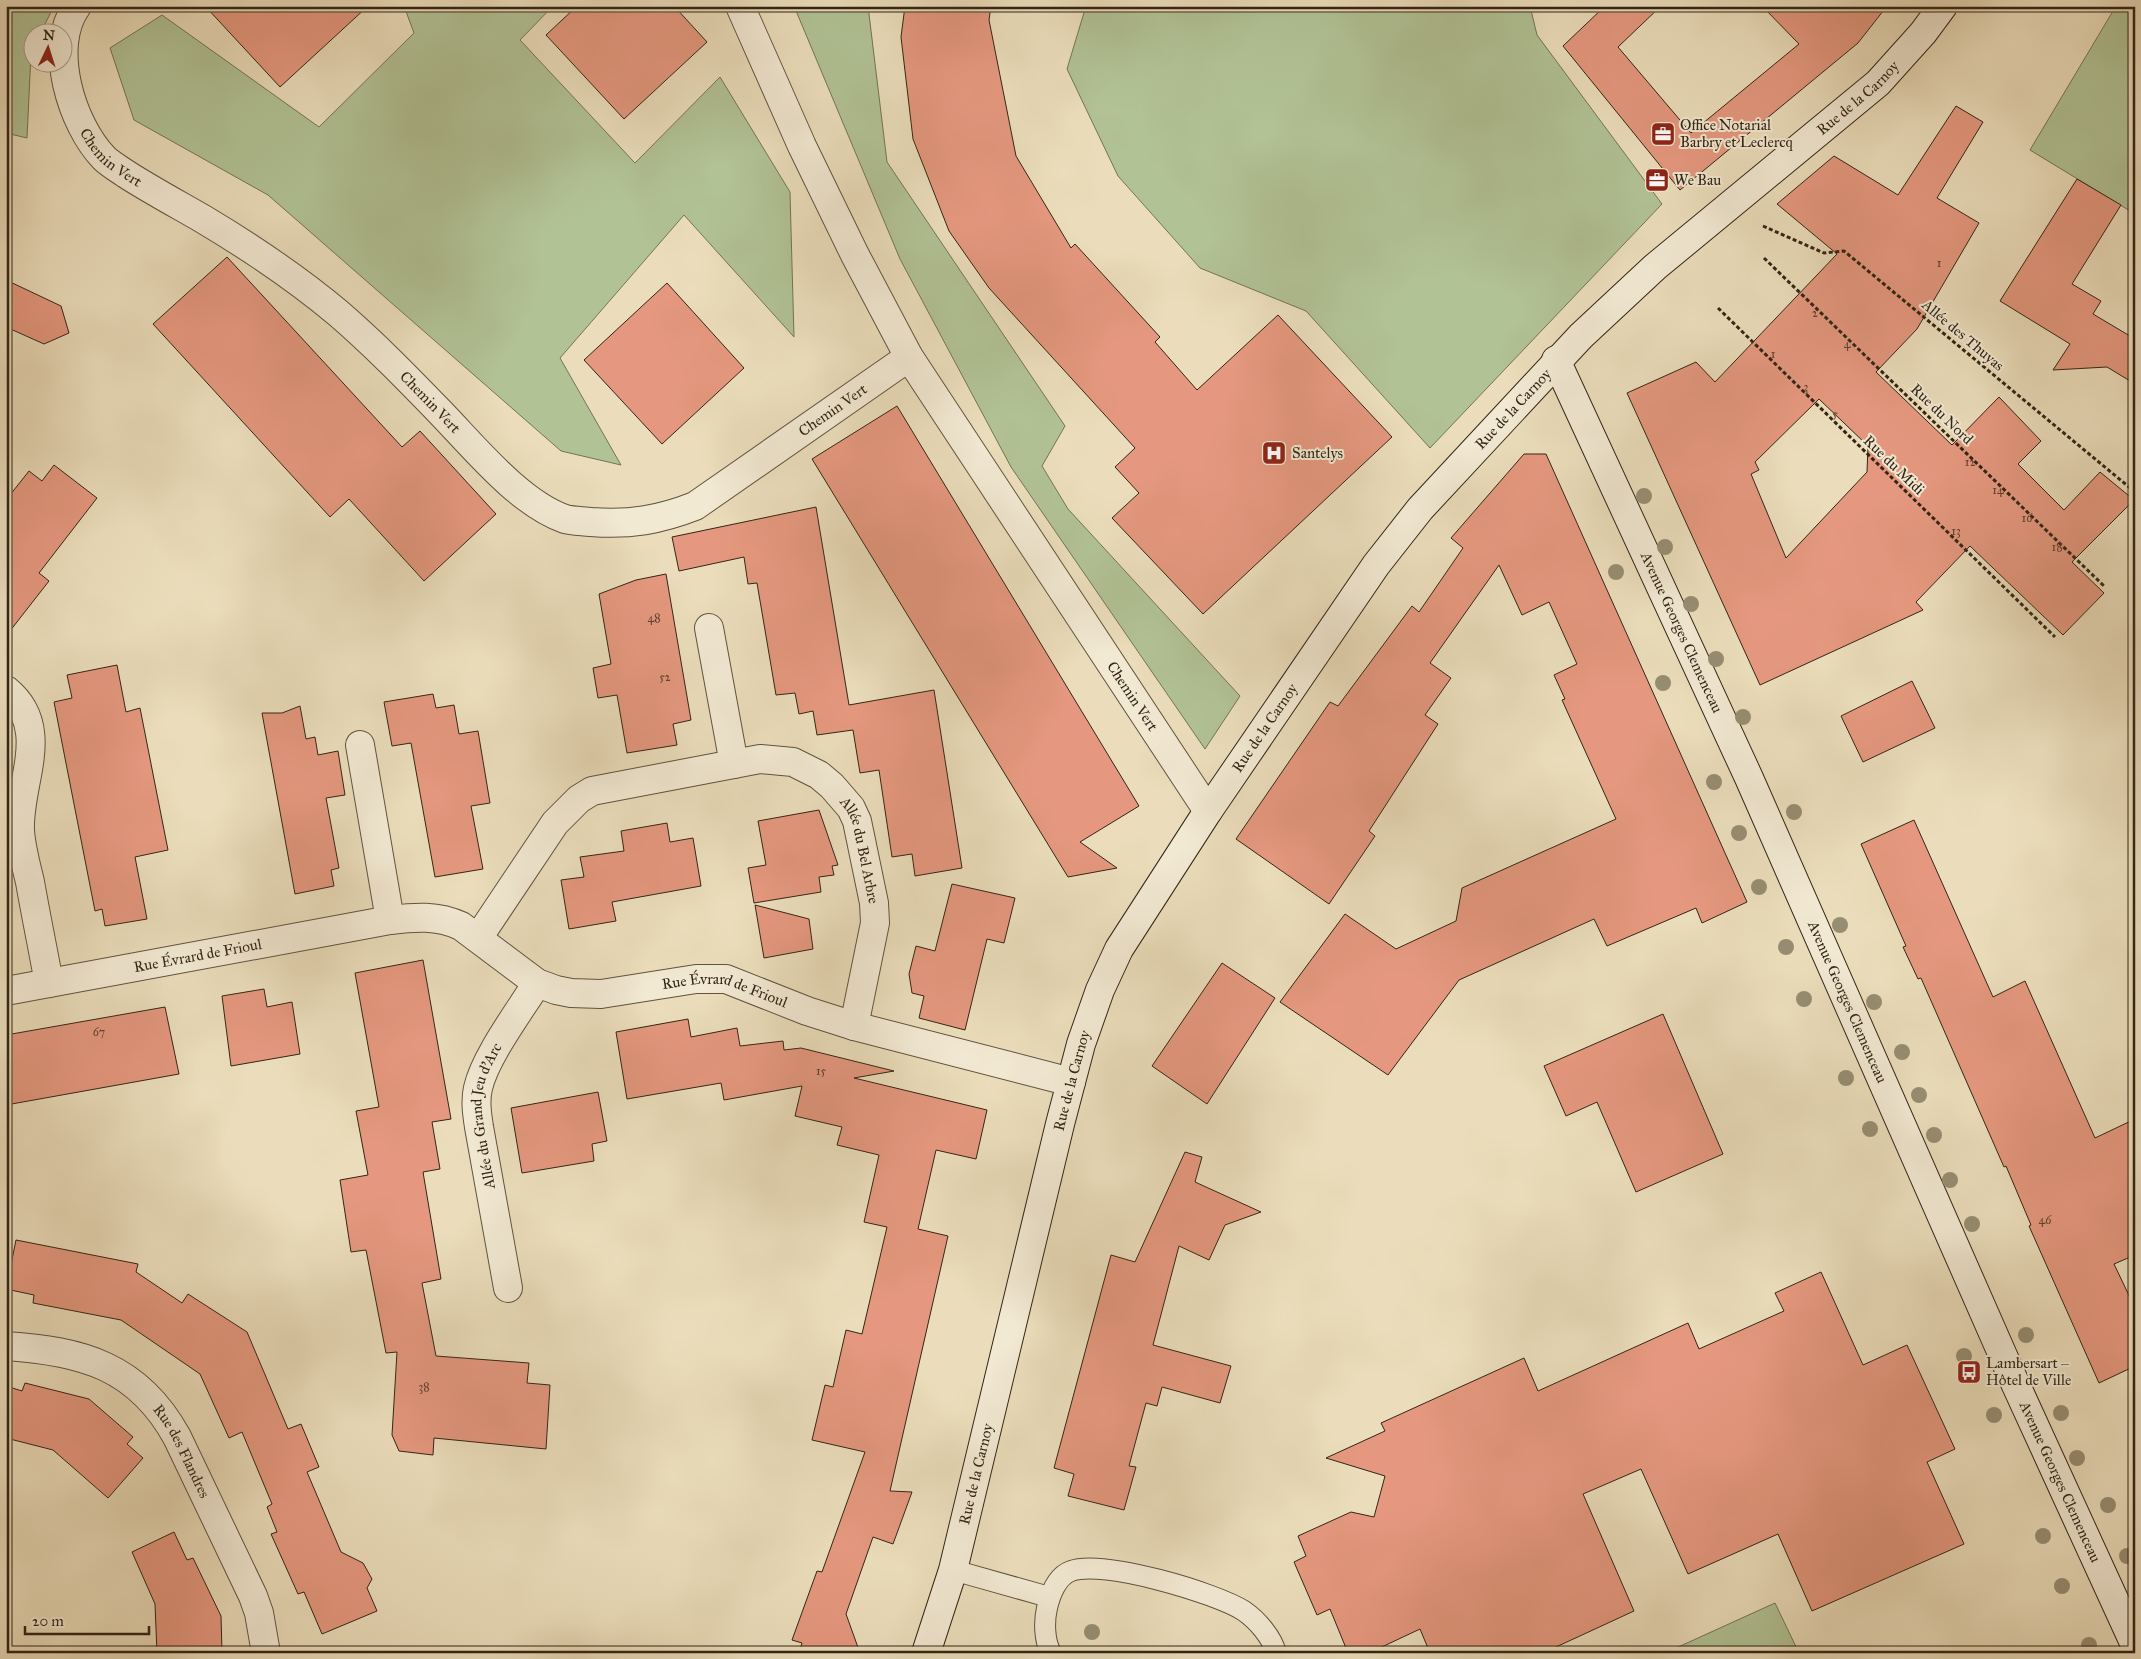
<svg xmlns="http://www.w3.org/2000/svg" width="2141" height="1659" font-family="'IM FELL Great Primer',serif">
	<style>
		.green { fill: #b1c295; stroke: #727456 }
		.building { fill: #e5987f; stroke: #322516; fill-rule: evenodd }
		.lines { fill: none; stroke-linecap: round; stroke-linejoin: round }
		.lane-casing { stroke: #60533f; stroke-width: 22 }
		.street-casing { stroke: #60533f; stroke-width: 30 }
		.secondary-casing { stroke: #322516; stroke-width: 30 }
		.path { stroke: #322516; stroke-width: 3; stroke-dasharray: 4 2.5; stroke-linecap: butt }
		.lane { stroke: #f2e9d3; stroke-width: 20 }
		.street { stroke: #f2e9d3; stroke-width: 28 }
		.secondary { stroke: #f2e9d3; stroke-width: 28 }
		.tree { fill: #978d72 }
		.labels { text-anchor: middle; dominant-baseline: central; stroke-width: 4; stroke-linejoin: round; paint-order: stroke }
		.number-label { font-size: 12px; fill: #5f4230 }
		.street-label { font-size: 15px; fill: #322516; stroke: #f2e9d3 }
		.poi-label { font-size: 15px; fill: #322516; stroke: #f2e9d3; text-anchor: start }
	</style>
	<rect width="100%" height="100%" fill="#ebddbb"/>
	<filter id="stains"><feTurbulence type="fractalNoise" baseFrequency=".004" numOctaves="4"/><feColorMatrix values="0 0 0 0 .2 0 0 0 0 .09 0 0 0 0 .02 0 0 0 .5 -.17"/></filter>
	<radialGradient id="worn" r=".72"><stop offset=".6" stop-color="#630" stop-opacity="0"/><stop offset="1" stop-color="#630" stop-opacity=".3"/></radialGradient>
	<!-- green -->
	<path class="green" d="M6 6H54L41 32H32L27 138 6 133Z
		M404 6H553L520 40 635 163 720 77 790 192 794 337 684 215 560 358 621 465 561 451 268 195 134 120 110 48 162 15 319 127 414 33Z
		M794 6H868L887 162 1065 426 1042 466 1068 509 1240 696 1205 749 1011 467 900 259Z
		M1086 6H1530L1537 35 1662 204 1430 448 1306 311 1200 268 1118 176 1067 69Z
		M2116 6H2135V214L2030 150Z
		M1775 1603 1799 1653H1665Z"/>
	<!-- building -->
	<path class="building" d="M205 6H368L280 87Z
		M577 6H674L707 42 624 119 546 35Z
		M905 6H991L989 20 1016 156 1071 248 1075 244 1160 337 1155 342 1197 390 1278 315 1392 437 1203 614 1112 518 1139 493 1115 467 1135 448 989 288 949 231 913 139 901 37Z
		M1605 6H1661L1618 47 1691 133 1799 44 1762 6H1887L1858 43 1680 190 1563 46Z
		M1956 106 1983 122 1937 198 1979 223 1917 329 1876 372 1952 445 1999 397 2041 441 2018 464 2064 510 2100 472 2134 500 2072 562 2104 593 2063 635 1970 546 1916 602 1923 610 1760 685 1627 393 1696 362 1715 382 1837 254 1777 204 1834 156 1898 195ZM1819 399 1868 446 1867 472 1786 558 1751 474 1759 470 1755 462Z
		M2077 179 2121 205 2072 284 2101 301 2093 314 2135 339V384L2107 367 2053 370 2070 344 2000 301Z
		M227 257 402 447 420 431 496 514 424 581 349 499 330 517 153 324Z
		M6 280 61 306 69 333 44 344 6 327Z
		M667 283 744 368 662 444 584 360Z
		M897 406 1139 806 1080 842 1117 868 1068 877 812 459Z
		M1524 454H1546L1747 902 1702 923 1696 908 1607 946 1594 919 1459 980 1388 1075 1280 1002 1345 914 1396 949 1456 921 1462 888 1616 819 1562 700 1565 699 1554 675 1577 664 1549 602 1522 615 1499 565 1430 663 1451 678 1425 715 1438 724 1369 831 1375 836 1329 904 1236 839 1330 702 1338 706 1412 606 1419 612 1463 548 1451 538Z
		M54 465 97 498 39 573 49 581 6 636V500L29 471 42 481Z
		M816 507 849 705 934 690 962 868 915 876 912 854 892 857 879 770 860 773 853 730 817 735 813 711 799 714 795 693 776 695 757 583 748 584 744 557 679 571 672 537Z
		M666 574 691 720 673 724 677 745 627 753 617 695 598 698 593 668 611 664 599 594 636 580Z
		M117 665 126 712 140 708 168 850 135 857 147 919 105 926 102 909 95 911 54 702 72 698 67 675Z
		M1912 681 1935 728 1863 762 1841 716Z
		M433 694 436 708 454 705 459 734 478 731 490 803 471 806 483 869 435 877 411 743 392 746 384 702Z
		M300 706 306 739 315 737 318 755 338 751 345 795 326 798 339 868 331 870 334 886 295 894 262 713H282Z
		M819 810 838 865 832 866 834 875 819 877 821 892 754 903 748 868 766 865 758 821Z
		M1914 820 1993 997 2025 981 2095 1138 2135 1119V1255L2114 1264 2135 1308V1366L2099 1383 2029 1226 2031 1225 2006 1166 2004 1167 1921 978 1918 979 1903 947 1906 946 1861 844Z
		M667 823 670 842 693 838 701 886 612 902 616 921 569 929 561 880 584 877 580 857 624 851 621 831Z
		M952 884 1015 898 1004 943 987 939 965 1030 919 1018 924 996 912 993 909 974 916 946 935 951Z
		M755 905 809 919 813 949 764 958Z
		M423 960 451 1119 432 1122 440 1169 423 1172 441 1279 422 1283 436 1356 529 1363 527 1383 550 1385 546 1449 434 1438 433 1455 399 1451 392 1435 397 1352 386 1353 366 1250 351 1252 340 1180 368 1175 356 1111 379 1107 355 973Z
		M1222 963 1275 998 1207 1104 1152 1066Z
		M264 989 267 1007 292 1002 300 1054 231 1066 222 996Z
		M165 1007 179 1074 6 1105V1035Z
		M1663 1014 1723 1154 1636 1192 1597 1102 1566 1116 1544 1066Z
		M688 1019 691 1037 737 1028 740 1046 783 1041 784 1050 801 1048 894 1071 854 1078 987 1110 976 1159 936 1150 918 1229 948 1236 890 1491 912 1492 893 1544 873 1537 846 1614 860 1653H799L802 1643 792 1640 817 1571 822 1572 865 1452 812 1440 825 1385 833 1387 846 1330 862 1334 887 1227 864 1222 879 1155 837 1145 842 1127 795 1116 802 1086 724 1100 721 1083 627 1099 616 1032Z
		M598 1092 607 1141 592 1144 594 1161 522 1173 511 1108Z
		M1185 1152 1202 1157 1195 1182 1261 1212 1225 1225 1209 1260 1179 1246 1153 1345 1231 1366 1220 1403 1162 1387 1157 1406 1146 1403 1129 1466 1136 1467 1124 1510 1068 1496 1074 1474 1054 1468 1111 1255 1135 1262Z
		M16 1240 138 1264 136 1272 182 1303 188 1294 247 1332 288 1429 301 1424 319 1467 307 1472 341 1552 363 1563 372 1579 367 1588 377 1611 322 1634 304 1592 298 1594 271 1534 277 1532 267 1507 272 1504 242 1432 229 1438 200 1374 121 1320 33 1303 34 1295 6 1289Z
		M1821 1272 1863 1365 1907 1345 1955 1449 1927 1462 1964 1544 1812 1611 1778 1534 1688 1574 1641 1469 1583 1494 1634 1611 1543 1653H1430L1420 1629 1369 1653H1348L1330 1609 1317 1615 1294 1562 1306 1556 1298 1536 1351 1512 1374 1517 1385 1476 1326 1458 1385 1431 1381 1423 1524 1358 1538 1391 1688 1323 1699 1349 1784 1311 1775 1293Z
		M25 1383 89 1399 133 1437 127 1444 143 1458 108 1498 53 1450 6 1438V1386L22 1391Z
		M174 1532 187 1560 193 1558 221 1616 222 1653H157L155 1604 132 1552Z"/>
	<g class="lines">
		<defs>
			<path id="lane" d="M953 1570 1049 1597
				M1051 1653C1044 1640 1044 1621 1047 1608 1050 1595 1057 1576 1071 1571 1102 1559 1216 1593 1244 1611 1257 1620 1272 1637 1276 1653"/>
			<g id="street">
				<path id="s1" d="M77 6C47 47 72 125 104 158 110 164 119 169 126 174 151 190 177 204 203 219 250 247 296 278 338 313 374 344 407 378 440 412 474 447 519 503 565 519 572 521 583 521 591 522 630 525 659 520 695 506L909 357"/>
				<path id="s2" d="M740 6 802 146 855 255 909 357 1208 811"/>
				<path d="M709 628 734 764"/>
				<path d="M6 690C53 728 18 782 20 830 21 847 26 865 30 882 36 916 43 950 49 983"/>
				<path d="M360 745 390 920"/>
				<path id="s3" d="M478 938 555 823 579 799 592 791 760 759 793 762 819 775 832 786 851 808 857 821 874 903 875 923 854 1026"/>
				<path id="s4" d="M6 991 390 920C415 917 437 915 461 926L537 983 556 990 571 993 601 994 696 979H726L807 1011 854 1026 1071 1082"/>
				<path id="s5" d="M508 1288 479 1127C477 1114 475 1101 478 1088 485 1057 519 1012 537 983"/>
				<path id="s6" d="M6 1346C82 1351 138 1366 177 1437L253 1596 259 1613 266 1653"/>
			</g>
			<g id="secondary">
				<path id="s7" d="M1556 360 1749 778 2015 1383 2135 1645"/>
				<path id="s8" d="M926 1653 953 1570 1060 1124 1081 1044 1100 990 1119 949 1208 811 1376 565 1420 509 1581 336 1655 267 1878 83 1923 33 1943 6"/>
			</g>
		</defs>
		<!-- lane casing -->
		<use href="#lane" class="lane-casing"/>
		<!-- street casing -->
		<use href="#street" class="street-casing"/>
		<!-- secondary casing -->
		<use href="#secondary" class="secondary-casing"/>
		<!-- path -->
		<path class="path" d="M1763 226 1824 253 1844 251 2135 492
			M1764 258 2104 586
			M1718 308 2055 637"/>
		<!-- lane -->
		<use href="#lane" class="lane"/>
		<!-- street -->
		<use href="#street" class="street"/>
		<!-- secondary -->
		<use href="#secondary" class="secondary"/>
	</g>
	<!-- trees -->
	<g class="tree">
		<circle cx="1644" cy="496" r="8"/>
		<circle cx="1665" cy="547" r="8"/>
		<circle cx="1616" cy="572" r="8"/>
		<circle cx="1691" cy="604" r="8"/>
		<circle cx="1716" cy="659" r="8"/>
		<circle cx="1663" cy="683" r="8"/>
		<circle cx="1743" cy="717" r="8"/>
		<circle cx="1714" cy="782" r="8"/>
		<circle cx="1794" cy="812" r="8"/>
		<circle cx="1739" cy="833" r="8"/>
		<circle cx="1759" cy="887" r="8"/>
		<circle cx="1840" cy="925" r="8"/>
		<circle cx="1786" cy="947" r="8"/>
		<circle cx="1804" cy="999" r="8"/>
		<circle cx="1874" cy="1002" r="8"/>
		<circle cx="1902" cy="1052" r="8"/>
		<circle cx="1846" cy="1078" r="8"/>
		<circle cx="1919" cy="1095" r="8"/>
		<circle cx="1870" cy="1129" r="8"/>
		<circle cx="1934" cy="1135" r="8"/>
		<circle cx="1950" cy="1180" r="8"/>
		<circle cx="1972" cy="1224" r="8"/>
		<circle cx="2026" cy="1335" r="8"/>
		<circle cx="1964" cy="1356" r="8"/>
		<circle cx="2061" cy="1413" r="8"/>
		<circle cx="1994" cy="1415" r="8"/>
		<circle cx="2077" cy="1458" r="8"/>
		<circle cx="2108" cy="1505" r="8"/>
		<circle cx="2043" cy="1536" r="8"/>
		<circle cx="2127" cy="1556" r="8"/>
		<circle cx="2062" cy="1586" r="8"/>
		<circle cx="1092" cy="1632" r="8"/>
		<circle cx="2089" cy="1645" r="8"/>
	</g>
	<!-- icons -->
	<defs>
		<symbol id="office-square" viewBox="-11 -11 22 22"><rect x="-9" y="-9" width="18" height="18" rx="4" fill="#8f2418" stroke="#f2e9d3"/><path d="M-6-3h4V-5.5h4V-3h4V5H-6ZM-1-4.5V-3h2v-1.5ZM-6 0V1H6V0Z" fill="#fff"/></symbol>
		<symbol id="hospital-square" viewBox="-11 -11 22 22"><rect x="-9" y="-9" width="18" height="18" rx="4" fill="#8f2418" stroke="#f2e9d3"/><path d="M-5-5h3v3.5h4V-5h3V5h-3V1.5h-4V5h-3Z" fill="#fff"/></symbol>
		<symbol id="bus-square" viewBox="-11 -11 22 22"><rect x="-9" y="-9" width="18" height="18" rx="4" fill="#8f2418" stroke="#f2e9d3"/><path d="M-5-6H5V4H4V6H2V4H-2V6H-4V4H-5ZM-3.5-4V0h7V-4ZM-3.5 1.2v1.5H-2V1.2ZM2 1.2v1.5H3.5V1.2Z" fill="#fff"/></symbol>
	</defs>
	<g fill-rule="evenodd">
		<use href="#office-square" x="1649" y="120" width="28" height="28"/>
		<use href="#office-square" x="1643" y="166" width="28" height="28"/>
		<use href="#hospital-square" x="1260" y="439" width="28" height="28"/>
		<use href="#bus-square" x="1955" y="1358" width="28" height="28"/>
	</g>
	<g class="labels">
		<!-- number labels -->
		<g class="number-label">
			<text x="1939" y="263">1</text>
			<text x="1815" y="313">2</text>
			<text x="1847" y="344">4</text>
			<text x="1773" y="354">1</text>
			<text x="1806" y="387">3</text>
			<text x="1835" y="414">5</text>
			<text x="1970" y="462">12</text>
			<text x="1998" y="490">14</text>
			<text x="2027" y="518">16</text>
			<text x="1956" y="531">13</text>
			<text x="2057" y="547">18</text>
			<text x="654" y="618">48</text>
			<text x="665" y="677">52</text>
			<text x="99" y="1032">67</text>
			<text x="821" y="1071">15</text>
			<text x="2045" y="1220">46</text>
			<text x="424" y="1387">38</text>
		</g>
		<!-- street labels -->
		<g class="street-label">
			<text stroke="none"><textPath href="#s8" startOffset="1866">Rue de la Carnoy</textPath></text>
			<text stroke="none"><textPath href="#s1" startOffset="169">Chemin Vert</textPath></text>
			<text transform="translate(1963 335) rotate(40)">Allée des Thuyas</text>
			<text stroke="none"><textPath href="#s1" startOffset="574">Chemin Vert</textPath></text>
			<text stroke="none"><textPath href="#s8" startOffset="1401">Rue de la Carnoy</textPath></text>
			<text stroke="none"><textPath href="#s1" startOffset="1054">Chemin Vert</textPath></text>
			<text transform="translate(1942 414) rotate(44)">Rue du Nord</text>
			<text transform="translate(1894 465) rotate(44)">Rue du Midi</text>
			<text stroke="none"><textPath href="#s7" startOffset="300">Avenue Georges Clemenceau</textPath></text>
			<text stroke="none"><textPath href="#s2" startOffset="796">Chemin Vert</textPath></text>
			<text stroke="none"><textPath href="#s8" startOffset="996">Rue de la Carnoy</textPath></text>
			<text stroke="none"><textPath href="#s3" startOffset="510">Allée du Bel Arbre</textPath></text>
			<text stroke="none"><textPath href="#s4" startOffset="195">Rue Évrard de Frioul</textPath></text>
			<text stroke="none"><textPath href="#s4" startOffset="750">Rue Évrard de Frioul</textPath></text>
			<text stroke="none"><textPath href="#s7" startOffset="705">Avenue Georges Clemenceau</textPath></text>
			<text stroke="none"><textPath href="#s8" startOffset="591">Rue de la Carnoy</textPath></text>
			<text stroke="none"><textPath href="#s5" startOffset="176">Allée du Grand Jeu d'Arc</textPath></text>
			<text stroke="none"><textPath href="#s6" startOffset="219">Rue des Flandres</textPath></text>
			<text stroke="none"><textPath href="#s8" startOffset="186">Rue de la Carnoy</textPath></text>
			<text stroke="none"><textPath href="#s7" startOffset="1230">Avenue Georges Clemenceau</textPath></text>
		</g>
		<!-- poi labels -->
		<g class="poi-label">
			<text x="1680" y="125">Office Notarial<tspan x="1680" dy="17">Barbry et Leclercq</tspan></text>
			<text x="1674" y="180">We Bau</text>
			<text x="1292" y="453">Santelys</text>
			<text x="1986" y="1363">Lambersart –<tspan x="1986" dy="17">Hôtel de Ville</tspan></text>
		</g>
	</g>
	<!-- margin -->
	<rect width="2141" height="1659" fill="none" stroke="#ebddbb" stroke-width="25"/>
	<rect x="8" y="8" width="2126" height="1644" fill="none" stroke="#322516" stroke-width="2.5"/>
	<rect x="12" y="12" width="2116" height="1634" fill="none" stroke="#322516"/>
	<!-- north arrow -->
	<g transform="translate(48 48) rotate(4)"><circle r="24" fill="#f2e9d3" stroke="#a59b87"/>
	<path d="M0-4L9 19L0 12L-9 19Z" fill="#8f2418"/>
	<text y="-8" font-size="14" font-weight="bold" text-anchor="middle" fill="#322516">N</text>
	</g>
	<!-- scale -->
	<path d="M25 1626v8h124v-8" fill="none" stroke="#322516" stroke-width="2.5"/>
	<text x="32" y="1626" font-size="15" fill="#322516" stroke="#f2e9d3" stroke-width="4" paint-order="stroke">20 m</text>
	<rect width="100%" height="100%" filter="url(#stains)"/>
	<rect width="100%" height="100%" fill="url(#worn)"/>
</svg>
